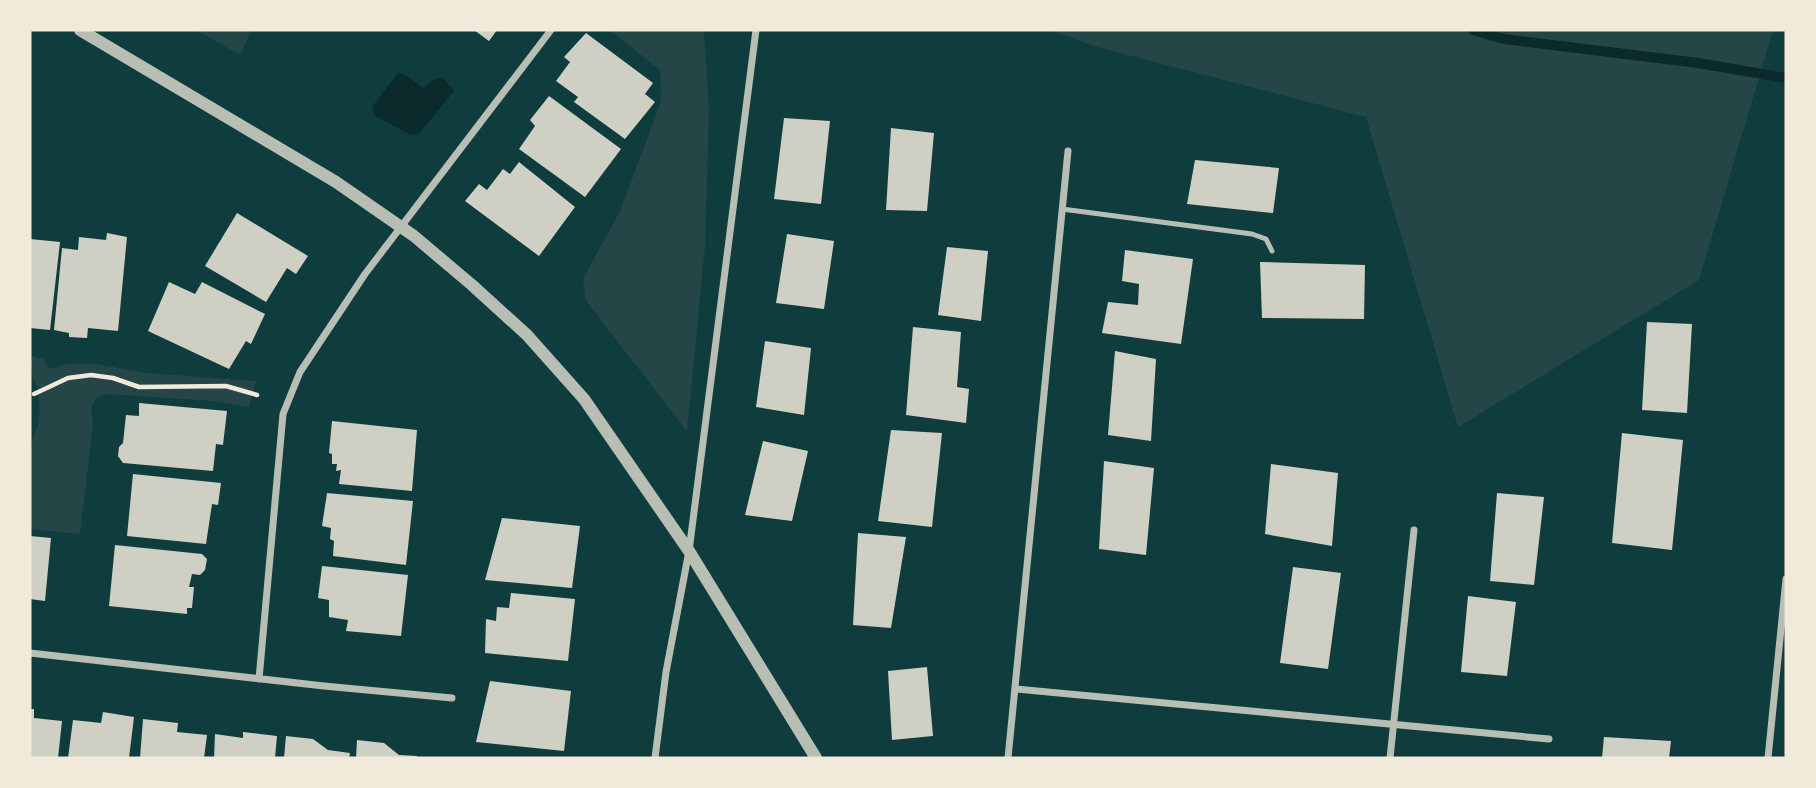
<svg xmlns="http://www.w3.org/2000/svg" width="1816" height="788" font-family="Mulish,sans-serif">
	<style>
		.green { fill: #244646 }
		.water { fill: #0a2a2b }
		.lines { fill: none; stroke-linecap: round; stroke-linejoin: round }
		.stream { stroke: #0a2a2b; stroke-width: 10 }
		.building { fill: #cfcfc3 }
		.path { stroke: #f1e9da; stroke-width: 4.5 }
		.service { stroke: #b8beb3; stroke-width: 5 }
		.minor { stroke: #b8beb3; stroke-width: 7 }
		.tertiary { stroke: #b8beb3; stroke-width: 12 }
	</style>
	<rect width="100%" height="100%" fill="#0f3d3e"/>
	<!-- green -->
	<path class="green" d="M196 30H251L241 55Z
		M610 30H704L709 109 705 246 687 431 586 301 583 279 621 209 661 101 660 70Z
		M1050 30H1773L1699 280 1458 427 1366 117 1097 47Z
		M35 356 38 359 43 357 49 369 67 364H97L146 373 256 381 249 407 214 401 106 394C89 398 91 410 93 425L80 534 30 529V446L38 425 40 408 37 387 30 370V358Z"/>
	<!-- water -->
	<path class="water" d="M398 73 404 74 423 88 431 81 442 77 454 91 418 135 409 134 375 116 372 107Z"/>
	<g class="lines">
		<!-- stream -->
		<path class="stream" d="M1473 30 1504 39 1698 63 1786 78"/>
	</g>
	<!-- building -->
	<path class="building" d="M474 30H497L489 41Z
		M586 33 653 83 645 94 655 102 625 139 574 102 578 97 556 81 570 62 564 57Z
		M549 96 621 149 585 197 519 149 535 126 530 120Z
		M784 118 830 121 821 204 774 199Z
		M891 128 934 133 927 211 886 210Z
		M1195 160 1279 168 1273 213 1187 204Z
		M519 162 575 207 539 256 465 201 479 184 487 190 503 169 510 174Z
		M237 213 308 256 296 274 287 268 266 302 205 266Z
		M107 233 127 237 118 331 88 328 87 338 69 337V333L54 330 62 248 78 250 79 237 106 240Z
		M787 234 834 241 824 309 776 303Z
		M30 239 60 242 50 330 30 328Z
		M947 247 988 251 981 321 938 315Z
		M1125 250 1193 259 1181 344 1102 333 1108 302 1138 305 1139 284 1122 281Z
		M1260 262 1365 265 1364 319 1262 318Z
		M169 282 195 294 202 282 265 314 251 344 246 341 229 369 148 331Z
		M1647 322 1692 324 1687 413 1642 410Z
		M913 327 961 332 957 387 969 389 966 423 906 415Z
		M765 341 811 348 804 415 756 407Z
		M1115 351 1156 359 1151 441 1108 435Z
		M139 403 227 411 223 445 216 444 213 471 123 463 118 456 119 447 123 443 126 415 139 416Z
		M332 421 417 430 412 491 339 484 341 470 336 471 337 464H332V454L329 453Z
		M891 430 942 433 932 527 878 521Z
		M1622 433 1683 440 1672 550 1612 543Z
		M763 441 808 451 792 521 745 515Z
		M1104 461 1154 468 1146 555 1099 549Z
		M1271 464 1338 473 1332 546 1265 534Z
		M133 474 221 483 218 505 212 504 206 544 127 536Z
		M327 493 413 501 406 565 333 556 334 541 330 539 331 528 322 526Z
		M1497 493 1544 497 1534 585 1490 581Z
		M502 518 580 526 572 588 485 580Z
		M858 533 906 537 891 628 853 625Z
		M30 536 51 538 45 601 30 599Z
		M115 545 202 554 207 559 205 570 200 575 192 574 189 587H194L192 608H187V614L109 606Z
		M322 566 408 575 401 636 346 631 348 620 329 617V600L318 598Z
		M1293 567 1341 573 1328 669 1280 663Z
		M511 593 575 599 568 661 485 653 486 619 496 621 497 607 509 608Z
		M1468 596 1516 602 1507 676 1461 672Z
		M927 667 933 736 892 740 888 671Z
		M490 681 571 691 564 751 476 742Z
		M30 709H34V718L62 721 58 758H30Z
		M103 712 134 717 129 758H68L73 720 101 723Z
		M143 719 178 723 177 732 207 735 204 758H140Z
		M243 732 277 736 275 758H214L215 734 243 738Z
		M286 736 313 739 328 750 350 753 349 758H284Z
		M1604 737 1671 741 1669 758H1602Z
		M357 740 384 743 399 755 417 756V758H356Z"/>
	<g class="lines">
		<!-- path -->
		<path class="path" d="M34 394 68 378 91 375 113 378 139 387 226 386 257 395"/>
		<!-- service -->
		<path class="service" d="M1062 209 1252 234 1266 239 1272 251"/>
		<!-- minor -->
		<path class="minor" d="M30 653 324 686 452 698
			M259 679 283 414 300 372 365 274 551 30
			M1015 689 1549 739
			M655 758 666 672 689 551 756 30
			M1008 758 1068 151
			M1390 758 1414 530
			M1768 758 1786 579"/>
		<!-- tertiary -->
		<path class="tertiary" d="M80 30 336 182 414 236 472 285 527 335 584 399 689 551 816 758"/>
	</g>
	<!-- border -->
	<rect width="1816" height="788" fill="none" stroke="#f1e9da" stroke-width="63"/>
</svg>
